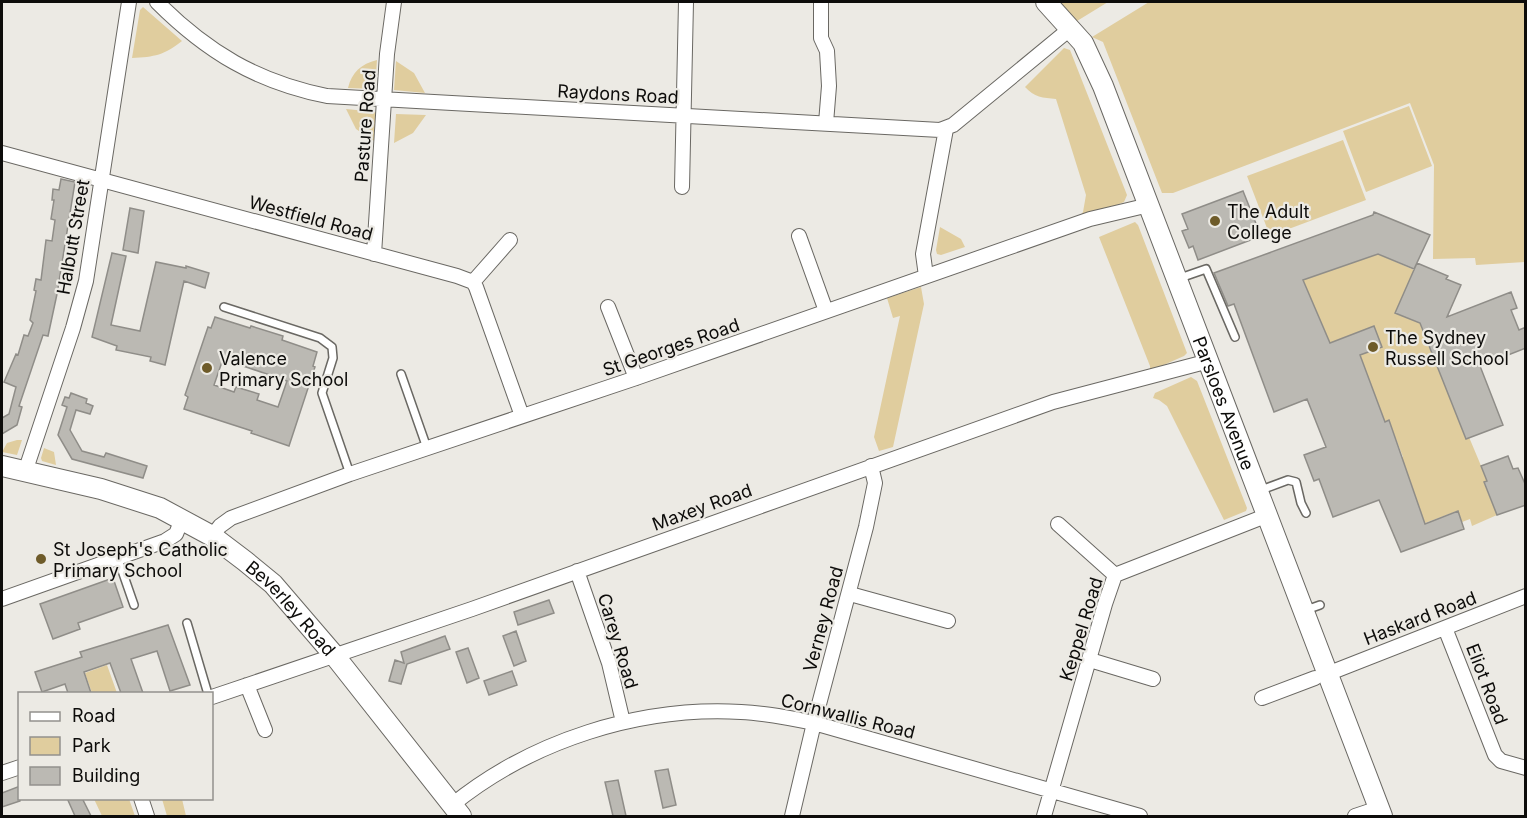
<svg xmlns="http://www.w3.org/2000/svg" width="1527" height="818" font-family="Inter,sans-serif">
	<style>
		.green { fill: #e0cd9e }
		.building { fill: #bbb9b3; stroke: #8f8d88; stroke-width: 1.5; fill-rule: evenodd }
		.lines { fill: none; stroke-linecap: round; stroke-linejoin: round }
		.lane-casing { stroke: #6a6863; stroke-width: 10 }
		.street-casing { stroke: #6a6863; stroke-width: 16 }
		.secondary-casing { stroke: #6a6863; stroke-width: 22 }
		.lane { stroke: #fff; stroke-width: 7 }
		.street { stroke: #fff; stroke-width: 14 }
		.secondary { stroke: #fff; stroke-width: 20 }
		.poi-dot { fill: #6e5b29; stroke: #eceae4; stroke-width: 2 }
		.labels { text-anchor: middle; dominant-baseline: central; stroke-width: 4.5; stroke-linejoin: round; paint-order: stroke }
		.street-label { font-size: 18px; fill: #0d0c0a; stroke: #eceae4 }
		.poi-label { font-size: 18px; fill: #0d0c0a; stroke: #eceae4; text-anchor: start }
	</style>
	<rect width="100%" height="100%" fill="#eceae4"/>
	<!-- green -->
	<path class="green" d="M1060 2H1108L1077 21Z
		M1149 2H1525V262L1476 265 1475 258 1433 259 1434 165 1410 103 1173 193H1162L1103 42 1092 37Z
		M143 7 182 41C164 55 155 57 132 58L140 10Z
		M1064 48 1070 50 1127 195 1124 202 1080 220 1079 217 1083 212 1086 195 1056 99C1043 98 1034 97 1025 87Z
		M377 60 375 89 348 88C352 72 361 64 377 60Z
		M396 61 414 73 425 93 394 90Z
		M1409 106 1432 166 1366 192 1343 131Z
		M346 109 376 112 374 141 356 129Z
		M396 114 426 115 413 133 394 143Z
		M1343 140 1366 200 1270 236 1247 176Z
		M1135 222 1138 225 1187 353 1184 356 1150 371V366L1099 237Z
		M940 227 961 239 965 247 941 255 937 254 936 250Z
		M1378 254 1414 270 1396 313 1425 325 1421 327C1442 379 1467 429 1487 481L1484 483 1497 515 1472 526 1470 519 1462 522 1457 511 1425 523 1400 458 1403 457 1389 421 1385 422 1360 355 1381 347 1374 327 1330 343 1303 280Z
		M921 287 924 304 893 447 879 451 874 437 900 316 893 318 887 298Z
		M1191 377 1197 381 1247 508 1246 511 1224 520 1167 406 1159 400 1153 398 1155 393Z
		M17 440H22L17 455 2 452 7 443Z
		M44 448 54 452 56 465 42 461 41 458Z
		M107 665 117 693H92L85 673Z
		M94 799H129L135 816H102Z
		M162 799H182L186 816H167Z"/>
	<!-- building -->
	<path class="building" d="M61 179 75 182 57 294 48 336 43 335 19 406 22 407 17 425 2 434V418L9 414 16 387 4 382 16 354 18 355 24 335 28 336 33 323 30 320 36 291 34 290 36 279 41 280 46 240 52 241 55 220 51 219 54 200H52L53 189 59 190Z
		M1243 191 1261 236 1198 260 1193 246 1189 248 1182 231 1188 229 1182 214Z
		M130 208 144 211 138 253 123 250Z
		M1374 212 1430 235 1414 269 1378 254 1303 280 1330 343 1374 326 1382 347 1360 355 1385 422 1389 420 1425 524 1458 511 1464 529 1401 552 1379 500 1333 517 1319 479 1314 481 1304 455 1326 447 1307 399 1274 412 1234 304 1228 306 1214 273 1373 215Z
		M112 253 126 256 111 325 140 331 156 262 186 268V266L209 273 205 288 184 281 165 365 150 361 151 357 116 350 117 346 92 337Z
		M1417 263 1448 276 1446 279 1461 285 1447 317 1511 292 1517 308 1511 310 1519 330 1526 327V348L1480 366 1503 425 1466 439 1420 323 1395 313Z
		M215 317 250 328 251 326 283 336 282 340 317 352 313 366 315 367 289 446 251 433 252 431 184 409 188 397 185 395 208 327 211 328ZM223 359 287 381 278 407 257 400 259 394 236 387 234 392 214 385Z
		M71 393 87 399 86 403 93 406 90 414 76 410 70 430 82 451 104 457 106 453 147 466 143 478 72 459 58 435 67 407 62 405 65 397 69 398Z
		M1508 456 1513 469 1518 468 1526 486V505L1497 515 1484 482 1487 481 1481 466Z
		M113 578 123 607 78 623 80 629 53 639 40 604Z
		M549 600 554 613 518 625 514 612Z
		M168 625 190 685 170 691 157 651 131 659 143 693H121L110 663 84 672 91 693H68L65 684 42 692 35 672 82 657 80 652Z
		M516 631 526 661 514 666 503 636Z
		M445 636 450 649 407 664 401 684 389 681 395 660 404 663 401 652Z
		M468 648 479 678 467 683 456 652Z
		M512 671 517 685 489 695 484 681Z
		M668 769 676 805 663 808 655 771Z
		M618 780 626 816H613L605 782Z
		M20 786V801L2 807V793Z
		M67 798H82L91 816H75Z"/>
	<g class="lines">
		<defs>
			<path id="lane" d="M1180 278 1206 269 1235 337
				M224 307 320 338 332 347 333 358 322 393 350 474
				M401 374 427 448
				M1261 490 1288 480 1296 482 1301 503 1306 513
				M118 559 134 605
				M1306 610 1320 605
				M187 623 208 694"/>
			<path id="street" d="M157 2C207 52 257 82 327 96L940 130 953 125 1071 28
				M821 2V38L827 51 829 86 826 123
				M2 153 457 276 473 282 476 287 522 416
				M682 187 686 2
				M799 236 826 311
				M374 254 387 54 394 2
				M926 276 923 254 946 129
				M473 282 510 240
				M608 307 636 378
				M25 472 73 328 86 281 129 2
				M1058 524 1115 575
				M212 536 220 526 231 518 350 474 636 378 1090 219 1149 205
				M577 571 609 663 623 722
				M850 594 948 621
				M2 599 165 541 176 534 182 519
				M1445 628 1495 755 1501 761 1526 768
				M1090 660 1153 679
				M1327 674 1526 596
				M247 685 265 730
				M212 697 472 609 1053 402 1209 361
				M1262 698 1315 678
				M2 773 20 767
				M141 798 147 816
				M452 805C531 741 639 706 741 712 766 713 790 718 814 723L1140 816
				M792 816 814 723 866 527 875 483 871 466
				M1044 816 1105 604 1115 575 1268 515
				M1355 816 1379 808"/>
			<g id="secondary">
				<path id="s1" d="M1046 2 1083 43 1103 86 1382 816"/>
				<path id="s2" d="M2 466 101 489 160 508 212 536 245 561 273 584 334 655 461 816"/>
			</g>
		</defs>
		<!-- lane casing -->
		<use href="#lane" class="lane-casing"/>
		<!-- street casing -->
		<use href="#street" class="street-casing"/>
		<!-- secondary casing -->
		<use href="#secondary" class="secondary-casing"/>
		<!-- lane -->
		<use href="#lane" class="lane"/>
		<!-- street -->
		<use href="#street" class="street"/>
		<!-- secondary -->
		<use href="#secondary" class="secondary"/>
	</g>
	<!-- markers -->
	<g class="poi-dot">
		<circle cx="1215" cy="221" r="6"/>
		<circle cx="1373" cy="347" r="6"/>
		<circle cx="207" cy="368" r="6"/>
		<circle cx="41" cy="559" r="6"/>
	</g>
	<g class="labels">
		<!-- street labels -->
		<g class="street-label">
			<text transform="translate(618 94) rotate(3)">Raydons Road</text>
			<text transform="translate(365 126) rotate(-86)">Pasture Road</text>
			<text transform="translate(311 218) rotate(15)">Westfield Road</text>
			<text transform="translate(73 237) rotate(-80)">Halbutt Street</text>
			<text transform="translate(671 347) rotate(-19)">St Georges Road</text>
			<text stroke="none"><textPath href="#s1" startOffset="442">Parsloes Avenue</textPath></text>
			<text transform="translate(702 507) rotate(-20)">Maxey Road</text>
			<text stroke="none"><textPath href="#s2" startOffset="330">Beverley Road</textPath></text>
			<text transform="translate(1420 618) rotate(-21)">Haskard Road</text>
			<text transform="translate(823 619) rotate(-75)">Verney Road</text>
			<text transform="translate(1081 629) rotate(-73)">Keppel Road</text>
			<text transform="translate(618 641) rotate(73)">Carey Road</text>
			<text transform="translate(1487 684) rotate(69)">Eliot Road</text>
			<text transform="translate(848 716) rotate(14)">Cornwallis Road</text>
		</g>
		<!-- poi labels -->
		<g class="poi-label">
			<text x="1227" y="211">The Adult<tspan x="1227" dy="21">College</tspan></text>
			<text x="1385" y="337">The Sydney<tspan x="1385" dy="21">Russell School</tspan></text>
			<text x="219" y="358">Valence<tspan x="219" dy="21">Primary School</tspan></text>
			<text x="53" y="549">St Joseph's Catholic<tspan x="53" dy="21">Primary School</tspan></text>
		</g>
	</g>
	<!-- border -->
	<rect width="1527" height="818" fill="none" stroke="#0d0c0a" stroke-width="6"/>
	<!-- legend -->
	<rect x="18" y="692" width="195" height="108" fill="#eceae4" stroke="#93918d" stroke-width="1.5"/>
	<rect x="30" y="712" width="30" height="9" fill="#ffffff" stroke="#93918d" stroke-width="1.5"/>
	<text x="72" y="722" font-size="18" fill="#0d0c0a">Road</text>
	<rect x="30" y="737" width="30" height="18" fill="#e0cd9e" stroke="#93918d" stroke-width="1.5"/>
	<text x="72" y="752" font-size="18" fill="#0d0c0a">Park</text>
	<rect x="30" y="767" width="30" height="18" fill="#bbb9b3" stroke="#93918d" stroke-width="1.5"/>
	<text x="72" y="782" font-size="18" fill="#0d0c0a">Building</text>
</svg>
